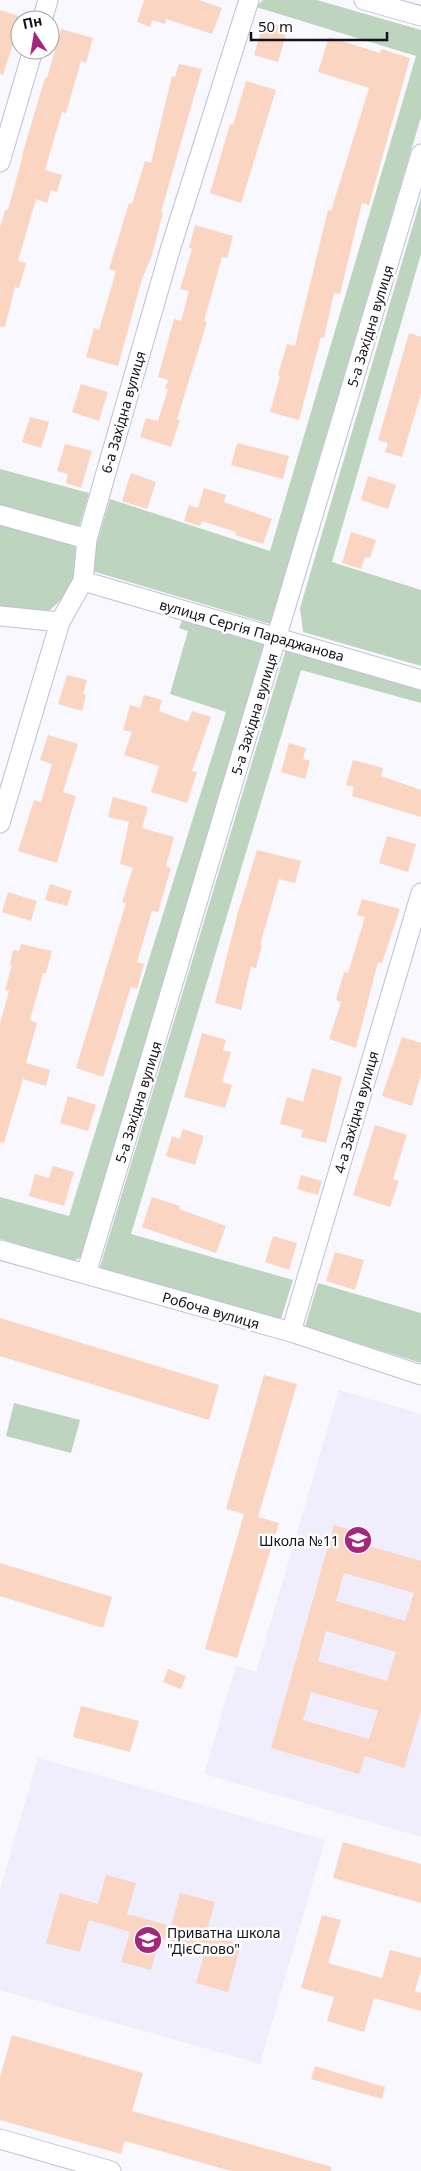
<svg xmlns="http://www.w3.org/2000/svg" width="421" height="2171" font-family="'Noto Sans',sans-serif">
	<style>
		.built { fill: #f0eefd }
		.green { fill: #bdd4be }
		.building { fill: #fad5c2; fill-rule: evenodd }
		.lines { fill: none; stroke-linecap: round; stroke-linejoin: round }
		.minor-casing { stroke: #c2bed9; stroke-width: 21 }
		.minor { stroke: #fff; stroke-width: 19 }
		.labels { text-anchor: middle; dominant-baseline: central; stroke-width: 5; stroke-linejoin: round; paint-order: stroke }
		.street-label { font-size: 14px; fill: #14131c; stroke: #fff }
		.poi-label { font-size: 14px; fill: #14131c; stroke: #fff; text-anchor: end }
	</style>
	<rect width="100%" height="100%" fill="#f9f8fe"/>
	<!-- built -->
	<path class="built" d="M339 1390 421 1414V1837L204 1774 236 1666 256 1672Z
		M38 1758 325 1840 260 2064 0 1990V1890Z"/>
	<!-- green -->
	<path class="green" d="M263 0H317L421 30V117L270 624 89 570 110 499 270 551 416 56 256 7Z
		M421 198V254L332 562 421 590V666L303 632 300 608Z
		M0 469 89 493 78 531 0 509Z
		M0 522 74 543C87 572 67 597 45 614L0 609Z
		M183 618 266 642 84 1256 73 1261 0 1239V1197L69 1216 226 712 170 694 188 631 179 628Z
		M286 649 421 688V703L301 670 131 1234 293 1280 281 1319 106 1275 100 1267Z
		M318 1283 421 1313V1363L305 1327Z
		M14 1403 80 1420 71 1453 6 1436Z"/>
	<!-- building -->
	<path class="building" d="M144 0H199L222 8 212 34 166 19 165 24 152 20 150 27 137 22Z
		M0 10 22 17 3 75 0 74Z
		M264 21 280 25 277 33 286 35 278 62 254 55Z
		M61 29 93 38 86 63 81 61 66 113 62 112 45 170 62 175 57 192 51 190 47 203 36 199 18 261 26 263 19 288 15 287 5 327 0 326V228L5 210H8L23 155H22L45 78H47Z
		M329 37 380 53 381 49 410 58 369 205 362 203 340 294 334 293 324 338 321 337 299 420 270 412 280 376 278 375 287 344 295 346 328 210 331 211 369 88 318 72Z
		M179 64 202 69 161 212 163 213 152 255 142 279 118 366 86 357 94 328 99 330 116 271 109 269 129 203 132 204 145 161 151 163 172 76 175 77Z
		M246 81 276 90 241 203 210 193 230 124 233 125Z
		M195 225 233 236 227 258 222 257 204 321 207 322 177 419 180 420 171 447 140 437 146 418 158 421 168 389H165L168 380 158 377 174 319 181 321 189 291 180 289 192 249 189 248Z
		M409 333 421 337V394L402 457 385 452 388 443 378 440Z
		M81 384 108 392 99 421 72 412Z
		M30 417 49 422 41 448 22 442Z
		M237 443 289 456 283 479 231 465Z
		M65 444 92 451 81 488 66 483 68 474 57 471Z
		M131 473 156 482 147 509 122 501Z
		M368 476 396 485 388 509 361 500Z
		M204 488 226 495 224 502 272 519 263 544 235 535 236 532 202 521 200 526 184 521 189 505 198 508Z
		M351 532 376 540 370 558 365 557 361 569 342 563Z
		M67 675 87 680 83 694 86 695 82 711 58 704Z
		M144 695 162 700 159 711 188 722 192 711 211 717 192 771 197 772 187 803 151 792 159 766 124 755 132 732 123 730 130 705 140 708Z
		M48 735 78 744 63 792 76 796 57 863 18 851 34 800 41 802 52 764 40 760Z
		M289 743 306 748 303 759 310 761 305 779 281 772Z
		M353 760 383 768 381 776 421 790V817L352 796 354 787 346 785Z
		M113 797 148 807 142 828 174 837 166 866 171 868 158 912 152 911 137 962 144 964 137 989 131 987 103 1077 76 1068 126 903 122 902 133 868 120 864 129 822 108 817Z
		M387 836 416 844 408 872 379 863Z
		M257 850 301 861 295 883 279 879 260 945H262L256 968 251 967 241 1010 215 1003 237 916Z
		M50 884 72 891 67 906 45 900Z
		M8 892 37 901 31 921 2 912Z
		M362 899 400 909 382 963 378 962 356 1048 329 1039 341 1002 336 1000 344 972 348 973 365 917 357 915Z
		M21 944 52 951 46 973H43L30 1020 37 1023 26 1063 50 1070 46 1086 23 1079 4 1143 0 1142V1024L9 991 5 990 12 965H10L13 950 19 951Z
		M202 1033 226 1040 223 1050 231 1052 222 1082 232 1085 225 1108 184 1097Z
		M402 1037 421 1043V1074L412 1106 382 1096Z
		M312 1068 342 1077 326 1143 301 1137 303 1130 280 1124 287 1097 303 1102Z
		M68 1096 96 1105 88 1131 60 1123Z
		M375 1125 407 1135 393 1179 399 1181 390 1207 353 1195Z
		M183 1129 204 1136 195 1165 166 1156 172 1136 180 1139Z
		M53 1166 74 1172 64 1206 29 1196 35 1174 49 1178Z
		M301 1175 322 1181 318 1195 297 1189Z
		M152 1197 180 1206 179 1209 226 1226 216 1253 142 1227Z
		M273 1236 297 1243 289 1270 265 1262Z
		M335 1252 364 1260 355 1290 326 1281Z
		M0 1318 219 1385 209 1420 0 1356Z
		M264 1375 297 1384 258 1517 279 1523 237 1658 205 1649 244 1514 226 1509Z
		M334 1525 355 1531 352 1541 421 1561V1711L404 1768 365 1756 359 1774 271 1748ZM344 1573 414 1593 405 1621 336 1601ZM326 1631 396 1652 387 1681 318 1661ZM311 1692 378 1711 369 1739 303 1720Z
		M0 1563 112 1597 103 1628 0 1596Z
		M168 1669 186 1676 181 1689 163 1682Z
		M81 1706 139 1721 130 1752 73 1737Z
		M343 1842 421 1864V1903L333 1878Z
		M106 1875 136 1883 127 1914 171 1926 180 1893 215 1902 206 1934 241 1944 228 1992 196 1983 205 1951 160 1938 151 1970 121 1962 130 1932 89 1920 80 1952 46 1943 60 1893 98 1904Z
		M322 1915 341 1920 328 1963 382 1978 390 1950 421 1958V1970L415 1991 421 1993V2011L374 1998 364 2032 327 2021 334 1997 301 1988Z
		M12 2035 143 2073 132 2111 332 2167 331 2171H231L125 2141 121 2154 0 2120V2077Z
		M315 2066 385 2087 382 2099 311 2079Z"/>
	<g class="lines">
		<defs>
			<path id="minor" d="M364 0 421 16
				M42 20 48 0
				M0 162 33 50
				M0 515 87 539
				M83 581 421 680
				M0 616 60 622
				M0 823 60 622 83 581 87 539 170 250 249 0
				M0 1250 291 1332 421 1375
				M86 1274 421 154
				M291 1332 421 893
				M0 2139 111 2171"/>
		</defs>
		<!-- minor casing -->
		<use href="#minor" class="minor-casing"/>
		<!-- minor -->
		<use href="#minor" class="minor"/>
	</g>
	<!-- icons -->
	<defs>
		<symbol id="school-disc" viewBox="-11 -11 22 22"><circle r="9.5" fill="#a4277b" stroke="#fff"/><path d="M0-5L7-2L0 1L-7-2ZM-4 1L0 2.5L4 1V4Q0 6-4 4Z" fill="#fff"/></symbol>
	</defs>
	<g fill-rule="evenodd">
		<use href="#school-disc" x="342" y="1524" width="32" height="32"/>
		<use href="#school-disc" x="132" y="1924" width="32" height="32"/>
	</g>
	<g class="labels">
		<!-- street labels -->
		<g class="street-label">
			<text transform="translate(370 326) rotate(-73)">5-а Західна вулиця</text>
			<text transform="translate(123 412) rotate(-74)">6-а Західна вулиця</text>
			<text transform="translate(252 630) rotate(16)">вулиця Сергія Параджанова</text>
			<text transform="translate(254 714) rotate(-73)">5-а Західна вулиця</text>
			<text transform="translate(138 1102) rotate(-73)">5-а Західна вулиця</text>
			<text transform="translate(356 1112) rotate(-74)">4-а Західна вулиця</text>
			<text transform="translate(211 1310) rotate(16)">Робоча вулиця</text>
		</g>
		<!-- poi labels -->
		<g class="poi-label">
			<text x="339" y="1540">Школа №11</text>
			<text x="167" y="1932" text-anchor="start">Приватна школа<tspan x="167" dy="16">"ДієСлово"</tspan></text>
		</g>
	</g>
	<!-- north arrow -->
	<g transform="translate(35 35) rotate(348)"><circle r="24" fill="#ffffff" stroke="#a1a1a4"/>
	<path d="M0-4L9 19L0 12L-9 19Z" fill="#a4277b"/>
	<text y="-8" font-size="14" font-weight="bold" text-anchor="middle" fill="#14131c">Пн</text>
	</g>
	<!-- scale -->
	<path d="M251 32v8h136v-8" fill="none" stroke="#14131c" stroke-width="2.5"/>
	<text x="258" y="32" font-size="15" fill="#14131c" stroke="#ffffff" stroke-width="4" paint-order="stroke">50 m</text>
</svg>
